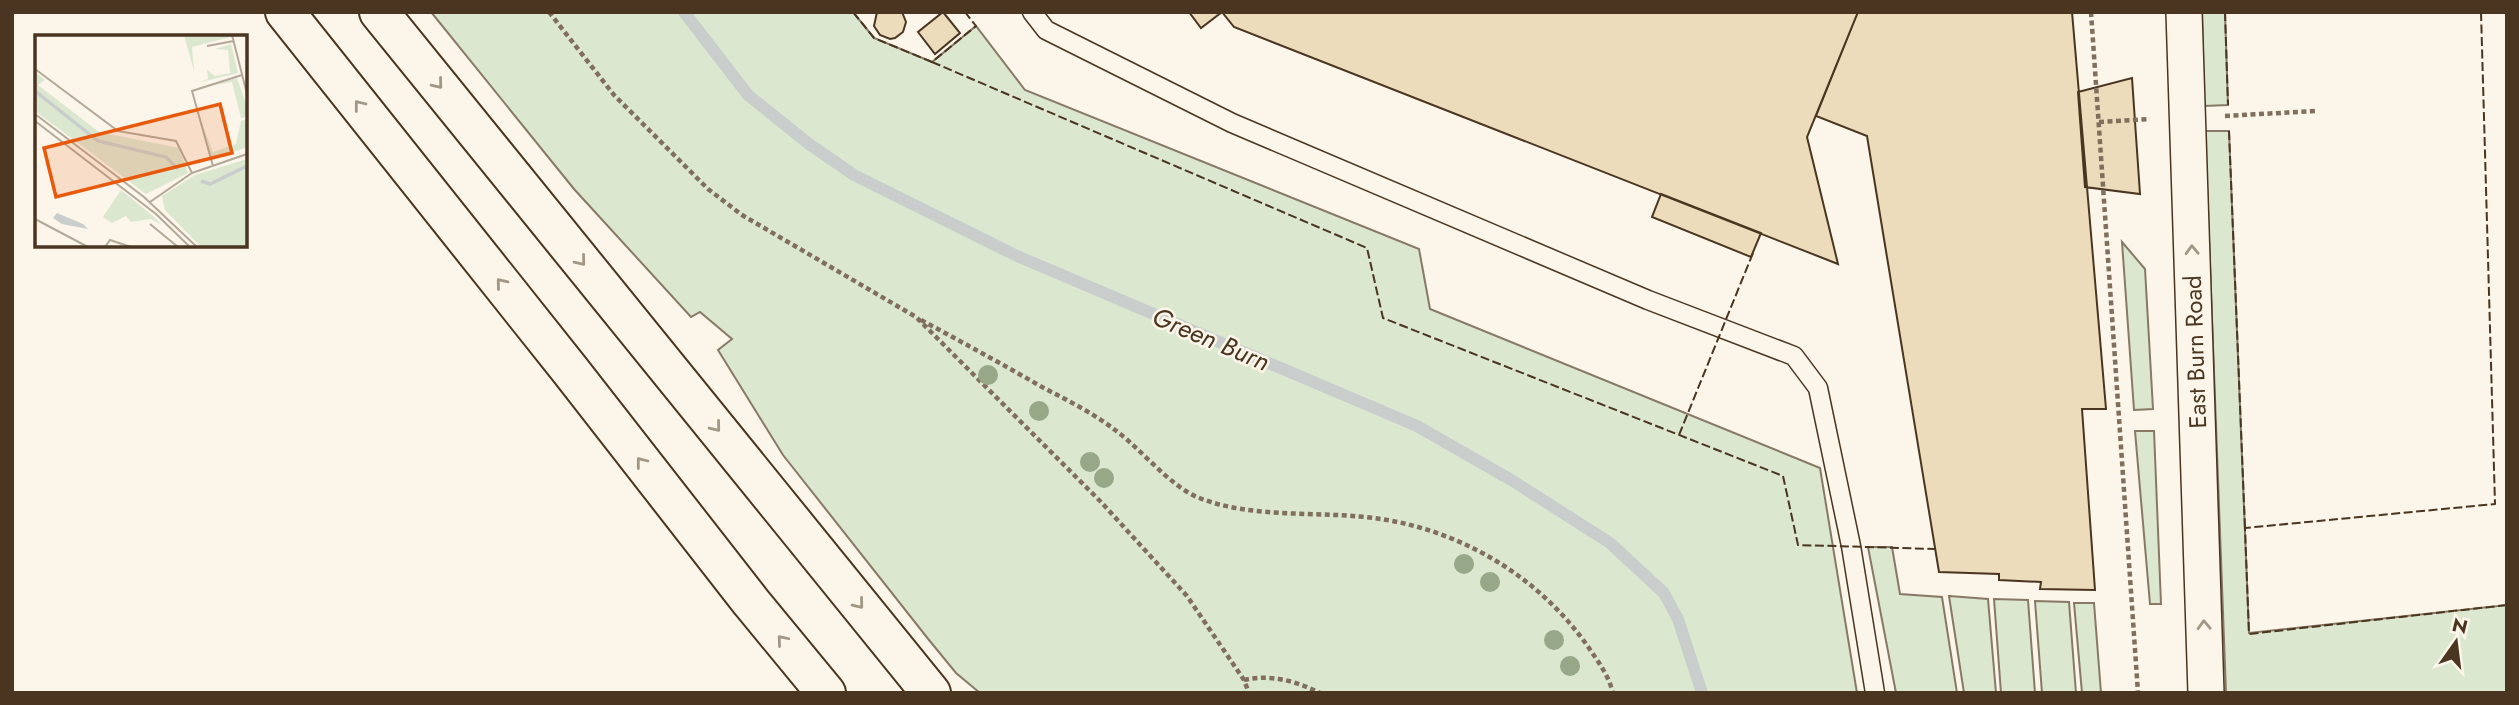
<svg xmlns="http://www.w3.org/2000/svg" width="2519" height="705" font-family="Jost,sans-serif">
	<style>
		.green { fill: #dce7d0; stroke: #887966; stroke-width: 2 }
		.lines { fill: none; stroke-linecap: round; stroke-linejoin: round }
		.stream { stroke: #c9cecd; stroke-width: 12 }
		.building { fill: #ecdcbc; stroke: #4a3520; stroke-width: 2 }
		.service-casing { stroke: #4a3520; stroke-width: 21 }
		.minor-casing { stroke: #4a3520; stroke-width: 38 }
		.primary-casing { stroke: #4a3520; stroke-width: 42 }
		.path { stroke: #7f6f5c; stroke-width: 4.5; stroke-dasharray: 5 3.5; stroke-linecap: butt }
		.service { stroke: #fbf6e9; stroke-width: 18 }
		.minor { stroke: #fbf6e9; stroke-width: 35 }
		.primary { stroke: #fbf6e9; stroke-width: 38 }
		.fence { stroke: #4a3520; stroke-width: 2; stroke-dasharray: 9 3.5; stroke-linecap: butt }
		.tree { fill: #96a887 }
		.oneway { stroke: #a29684 }
		.labels { text-anchor: middle; dominant-baseline: central; stroke-width: 5; stroke-linejoin: round; paint-order: stroke }
		.street-label { font-size: 24px; fill: #4a3520; stroke: #fbf6e9 }
		.water-label { font-size: 26px; font-style: italic; fill: #4a3520; stroke: #fbf6e9 }
		.inset-river { fill: none; stroke: #c9cecd; stroke-width: 3.5 }
		.inset-road { fill: none; stroke: #b4a999; stroke-width: 2 }
		.view { fill: #e8590c; fill-opacity: 0.15; stroke: #e8590c; stroke-width: 3.5 }
		.inset-edge { fill: none; stroke: #4a3520; stroke-width: 3.5 }
	</style>
	<rect width="100%" height="100%" fill="#fbf6e9"/>
	<!-- green -->
	<path class="green" d="M431 12H853L874 38 932 62 976 26 1025 90 1419 249 1430 309 1820 468 1857 693H980L956 673 929 640 783 455 718 350 732 339 700 312 691 317 574 189Z
		M2202 12H2225L2228 105 2204 106Z
		M2205 131H2229L2249 633 2507 605V693H2226Z
		M2122 242 2145 269 2153 409 2134 410Z
		M2135 431H2154L2161 604H2150Z
		M1868 547H1892L1900 594 1942 597 1957 693H1896Z
		M1949 596 1988 599 1996 693H1964Z
		M1994 599 2028 600 2035 693H2001Z
		M2035 601 2069 602 2076 693H2042Z
		M2074 603H2094L2101 693H2082Z"/>
	<g class="lines">
		<!-- stream -->
		<path class="stream" d="M684 12 748 95 809 144 854 175 1017 256 1417 426 1513 481 1610 543 1664 593 1678 619 1702 693"/>
	</g>
	<!-- building -->
	<path class="building" d="M877 12H902L906 22 903 32 895 38 890 39 880 35 874 26Z
		M943 12 960 33 935 54 918 32Z
		M1189 12H1222L1201 28Z
		M1222 12H1858L1807 137 1838 264 1234 27Z
		M1858 12H2072L2106 409H2082L2095 590 2040 589 2041 582 1999 580V574L1939 572 1867 136 1816 116Z
		M2132 78 2140 194 2085 187 2078 92Z
		M1661 194 1761 233 1751 257 1652 217Z"/>
	<g class="lines">
		<defs>
			<path id="service" d="M1032 12 1046 30 1232 123 1648 300 1794 356 1818 388 1851 546 1875 693"/>
			<path id="minor" d="M2184 12 2206 693"/>
			<path id="primary" d="M285 12 570 370 751 602 826 693
				M379 12 931 693"/>
		</defs>
		<!-- service casing -->
		<use href="#service" class="service-casing"/>
		<!-- minor casing -->
		<use href="#minor" class="minor-casing"/>
		<!-- primary casing -->
		<use href="#primary" class="primary-casing"/>
		<!-- path -->
		<path class="path" d="M549 12 614 95 708 189 742 215 916 317 1101 502 1187 596 1244 680 1249 693
			M2091 12 2138 693
			M2225 116 2315 111
			M2099 122 2150 119
			M921 320C962 342 1002 364 1042 387 1067 400 1093 413 1115 430 1141 449 1169 485 1197 497 1252 520 1323 510 1381 519 1466 532 1543 580 1591 651 1600 664 1609 677 1613 693
			M1244 680C1271 674 1296 681 1320 693"/>
		<!-- service -->
		<use href="#service" class="service"/>
		<!-- minor -->
		<use href="#minor" class="minor"/>
		<!-- primary -->
		<use href="#primary" class="primary"/>
		<!-- fence -->
		<path class="fence" d="M853 12 874 38 932 62 976 26 965 12
			M2225 12 2228 105
			M2481 12 2495 504 2245 528 2249 634 2507 605
			M932 62 1367 248 1383 318 1783 476 1798 545 1935 549
			M2229 131 2245 528
			M1679 435 1753 253"/>
	</g>
	<!-- trees -->
	<g class="tree">
		<circle cx="988" cy="375" r="10"/>
		<circle cx="1039" cy="411" r="10"/>
		<circle cx="1090" cy="462" r="10"/>
		<circle cx="1104" cy="478" r="10"/>
		<circle cx="1464" cy="564" r="10"/>
		<circle cx="1490" cy="582" r="10"/>
		<circle cx="1554" cy="640" r="10"/>
		<circle cx="1570" cy="666" r="10"/>
	</g>
	<!-- one-way arrows -->
	<defs><path id="oneway-chevron" d="M-2-3.5L2.5 0L-2 3.5" fill="none" stroke-width="1.6" stroke-linecap="round" stroke-linejoin="round" transform="scale(1.75)"/></defs>
	<g class="oneway">
		<use href="#oneway-chevron" transform="translate(438 84) rotate(51)"/>
		<use href="#oneway-chevron" transform="translate(359 105) rotate(-128)"/>
		<use href="#oneway-chevron" transform="translate(2192 250) rotate(-92)"/>
		<use href="#oneway-chevron" transform="translate(581 261) rotate(51)"/>
		<use href="#oneway-chevron" transform="translate(501 283) rotate(-129)"/>
		<use href="#oneway-chevron" transform="translate(716 427) rotate(51)"/>
		<use href="#oneway-chevron" transform="translate(641 462) rotate(-128)"/>
		<use href="#oneway-chevron" transform="translate(859 604) rotate(51)"/>
		<use href="#oneway-chevron" transform="translate(2204 625) rotate(-92)"/>
		<use href="#oneway-chevron" transform="translate(782 640) rotate(-130)"/>
	</g>
	<g class="labels">
		<!-- street labels -->
		<g class="street-label">
			<text transform="translate(2195 352) rotate(-92)">East Burn Road</text>
		</g>
		<!-- water labels -->
		<g class="water-label">
			<text transform="translate(1211 339) rotate(23)">Green Burn</text>
		</g>
	</g>
	<!-- overview -->
	<g transform="translate(35 35)">
		<rect width="212" height="212" fill="#fbf6e9"/>
		<path d="M149 0H194L195 2 157 12 159 36ZM196 9 203 38 162 48 173 44 172 35 180 41 195 38 193 15 180 14ZM0 37 10 45 3 50 64 97 144 113 153 138 111 159 0 76ZM202 43 212 72V82L206 83 197 47 174 51ZM165 83 178 117 201 109 206 86 212 84V112L177 125ZM212 124V212H166L130 175 127 161 160 140ZM86 155 118 181 127 190 116 184 96 187 91 181 77 188 68 182Z" fill="#dce7d0"/>
		<path d="M22 178 48 189 53 194 27 189 18 183Z" fill="#c9cecd"/>
		<path class="inset-river" d="M0 56 63 106 131 122 143 134M166 146 175 149 212 131"/>
		<path class="inset-road" d="M197 0 212 59M172 11 199 6M0 34 83 96 141 106 157 138M0 79 109 162 162 212M0 86 121 179 155 212M178 131 157 56 207 40M115 167 157 138 212 119M0 184 53 212M115 189 143 212M70 212 75 205 96 212"/>
		<path class="view" d="M185 69 197 118 21 162 9 113Z"/>
		<rect width="212" height="212" class="inset-edge"/>
	</g>
	<!-- border -->
	<rect width="2519" height="705" fill="none" stroke="#4a3520" stroke-width="28"/>
	<!-- north arrow -->
	<g transform="translate(2456 642) rotate(14)" stroke="#fbf6e9" stroke-width="5" paint-order="stroke">
	<path d="M0-5L12 26L0 18L-12 26Z" fill="#4a3520"/>
	<text y="-10" font-size="19" font-weight="bold" text-anchor="middle" fill="#4a3520">N</text>
	</g>
</svg>
